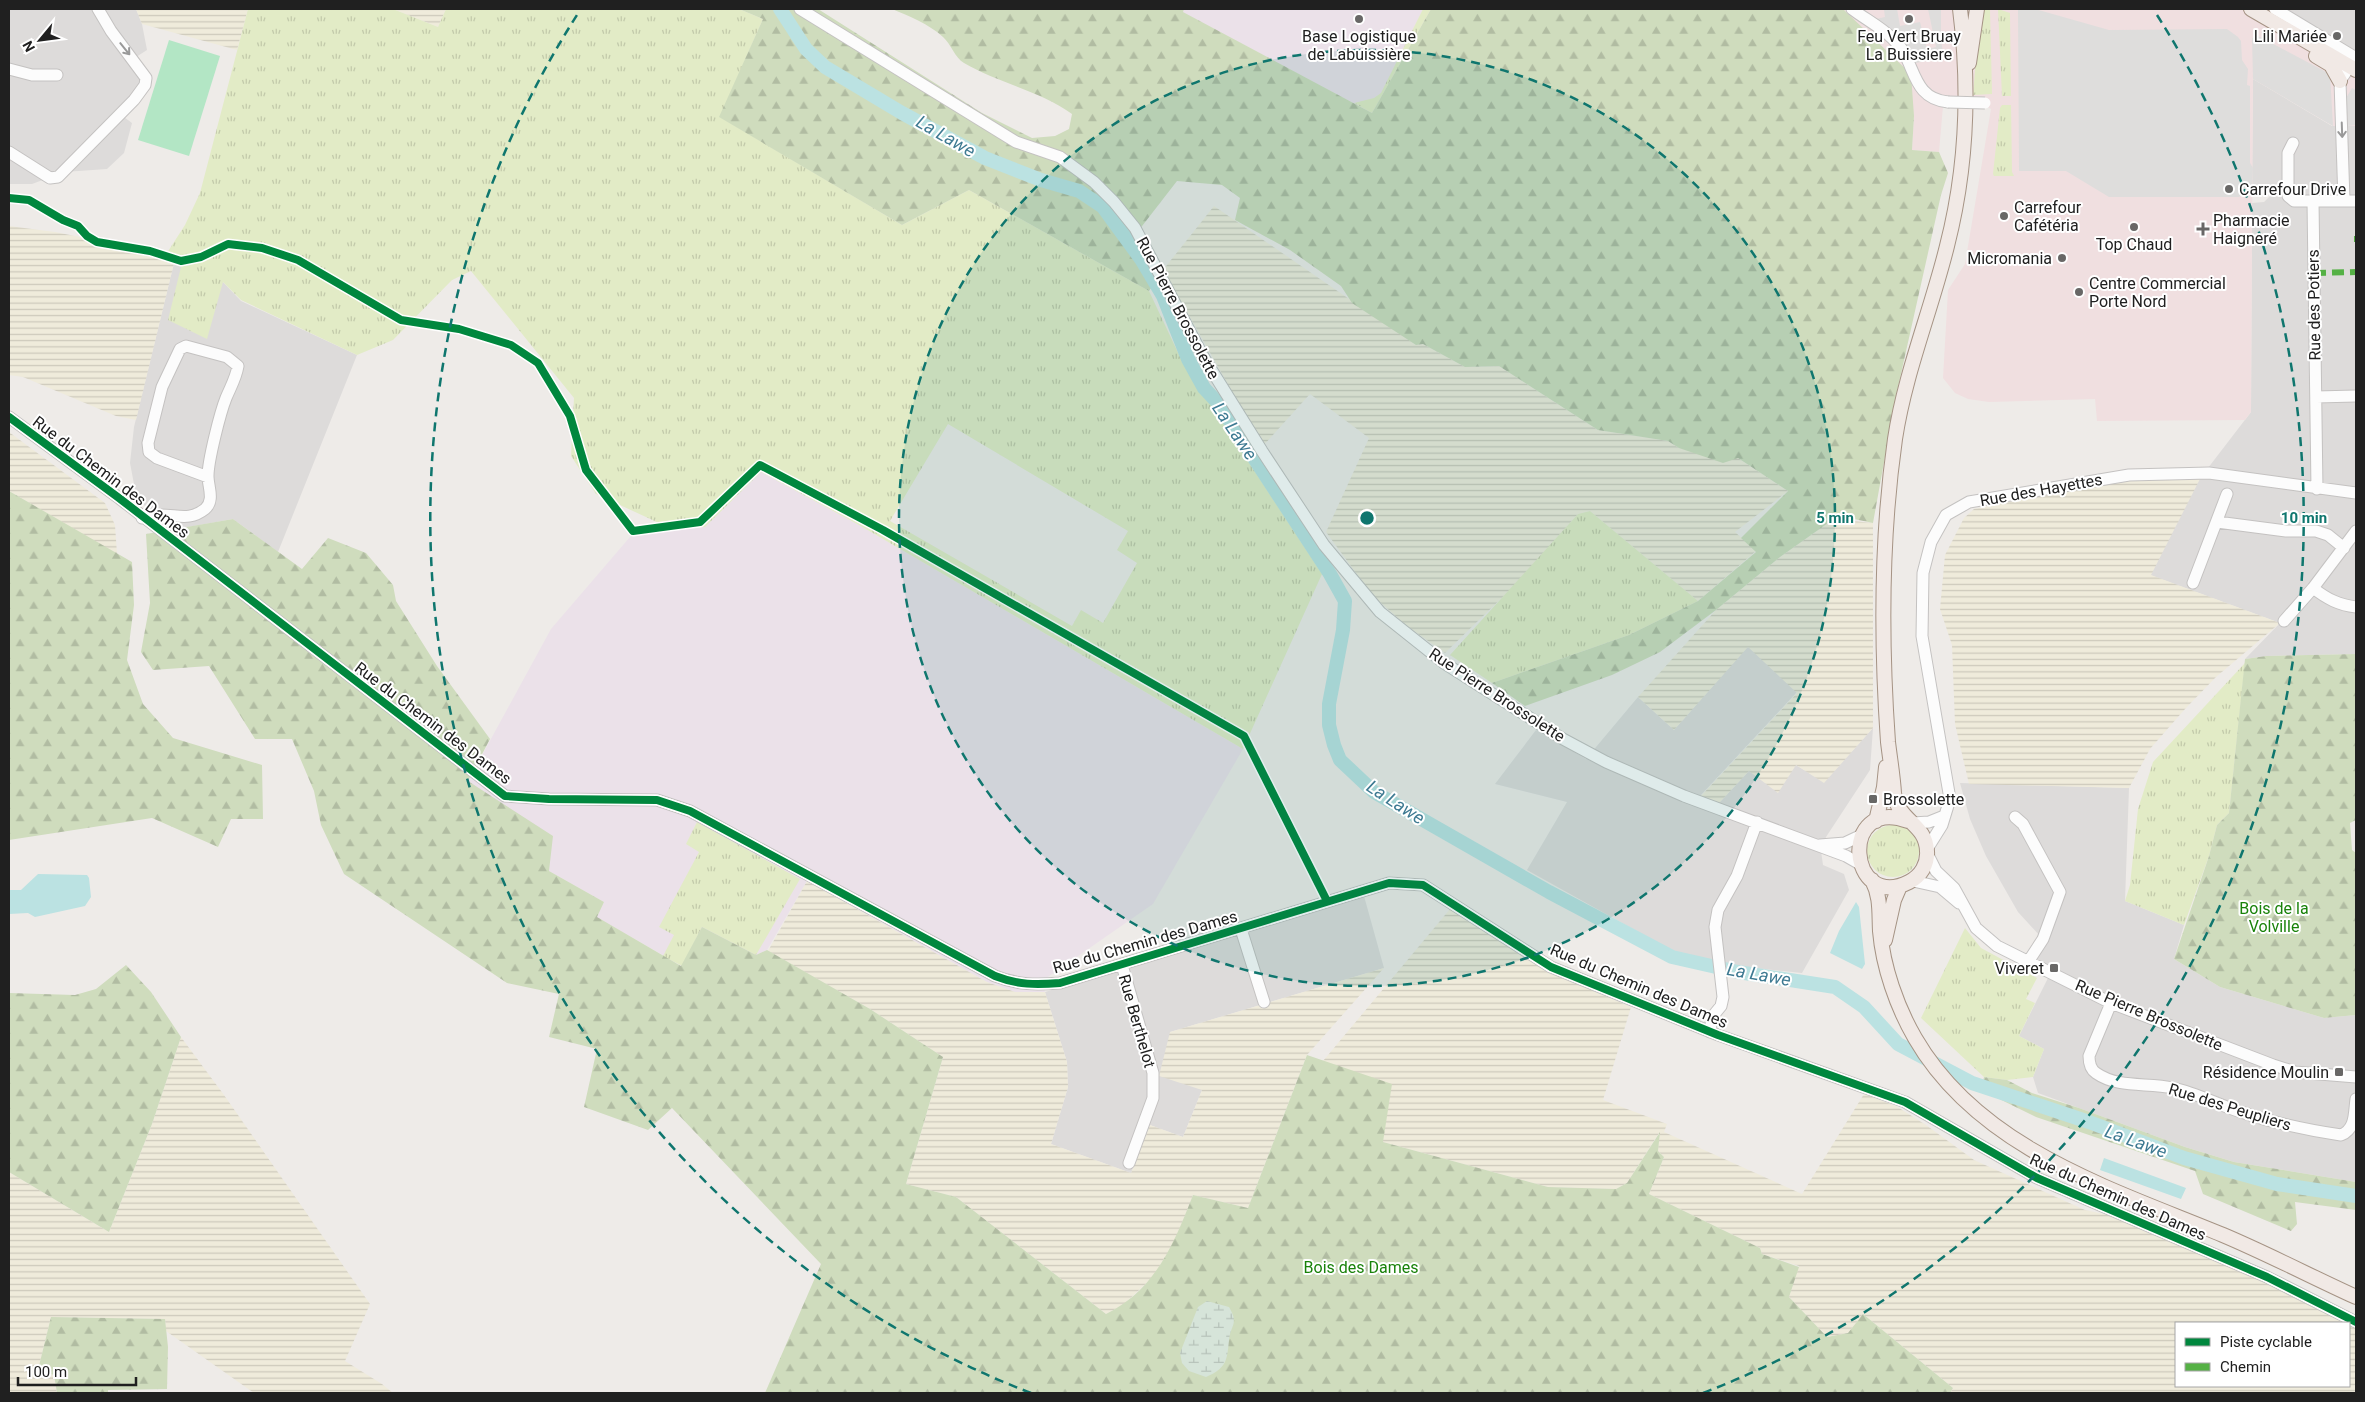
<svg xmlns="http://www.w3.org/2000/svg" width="2365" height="1402" font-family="Roboto,sans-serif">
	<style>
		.residential { fill: #dddbda }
		.commercial { fill: #f0dfe0 }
		.industrial { fill: #ebe1e9 }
		.farmland { fill: url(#farmland-rules); fill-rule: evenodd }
		.grass { fill: url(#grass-tufts); fill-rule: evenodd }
		.forest { fill: url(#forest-firs) }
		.wetland { fill: url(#wetland-marsh) }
		.pitch { fill: #b3e6c5 }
		.parking { fill: #dedddc }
		.water { fill: #bbe2e2 }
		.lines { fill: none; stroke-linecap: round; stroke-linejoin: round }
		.river { stroke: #bbe2e2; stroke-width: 14 }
		.minor-casing { stroke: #c4c2c1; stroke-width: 13 }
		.major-casing { stroke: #a59384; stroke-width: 16 }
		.minor { stroke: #fcfcfc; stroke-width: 11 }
		.major { stroke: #f1e9e5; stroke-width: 14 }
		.minor-bridge-casing { stroke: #c4c2c1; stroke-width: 13; stroke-linecap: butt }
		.minor-bridge { stroke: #fcfcfc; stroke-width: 11 }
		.quiet { stroke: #55b145; stroke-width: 6; stroke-dasharray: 12 6; stroke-linecap: butt }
		.cycleway-casing { stroke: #fff; stroke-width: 11 }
		.cycleway { stroke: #00873e; stroke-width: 8 }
		.oneway { stroke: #999 }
		.ring { fill: none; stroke: #0f766e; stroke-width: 2.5; stroke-dasharray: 9 6 }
		.poi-dot { fill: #686766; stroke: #fff; stroke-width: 2 }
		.labels { text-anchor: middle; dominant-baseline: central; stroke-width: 4; stroke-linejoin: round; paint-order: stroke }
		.poi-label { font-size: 16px; fill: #202020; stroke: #fff; text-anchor: start }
		.street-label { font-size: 16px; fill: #202020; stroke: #fff }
		.park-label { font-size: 16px; fill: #19820a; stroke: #fff }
		.water-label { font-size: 18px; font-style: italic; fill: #3e7a92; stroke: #fff }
		.centre { fill: #0f766e; stroke: #fff; stroke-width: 2.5 }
		.ring-label { font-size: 15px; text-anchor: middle; font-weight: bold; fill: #0f766e; stroke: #fff; stroke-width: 4; stroke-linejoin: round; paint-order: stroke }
	</style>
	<defs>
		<pattern id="farmland-rules" width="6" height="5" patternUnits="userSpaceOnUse" patternTransform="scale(1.25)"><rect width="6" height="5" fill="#efebdb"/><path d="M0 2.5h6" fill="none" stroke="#cdc9bc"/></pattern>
		<pattern id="grass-tufts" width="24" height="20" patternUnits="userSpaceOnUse" patternTransform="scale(1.25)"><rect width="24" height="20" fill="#e2ebc6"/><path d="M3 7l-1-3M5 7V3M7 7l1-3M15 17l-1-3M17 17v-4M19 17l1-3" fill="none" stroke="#c2c9aa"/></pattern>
		<pattern id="forest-firs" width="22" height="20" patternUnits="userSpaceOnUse" patternTransform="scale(1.25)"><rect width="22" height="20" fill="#cfdcbd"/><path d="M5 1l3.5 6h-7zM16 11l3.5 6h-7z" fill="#b1bca2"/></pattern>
		<pattern id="wetland-marsh" width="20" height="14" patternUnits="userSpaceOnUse" patternTransform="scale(1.25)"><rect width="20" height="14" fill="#d6e4d9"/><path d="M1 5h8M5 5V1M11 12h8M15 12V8" fill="none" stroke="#b7c3ba"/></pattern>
	</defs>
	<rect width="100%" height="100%" fill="#eeebe8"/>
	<!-- residential -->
	<path class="residential" d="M9 9H136L142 24 147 50 133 59 146 78 120 114 132 123 124 153 107 169 64 172 32 184H9Z
		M2251 9H2356V70Z
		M2253 79 2332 126H2356V654L2266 656 2245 659 2280 623 2150 575 2198 481 2251 412 2252 203 2264 202 2278 188 2252 187Z
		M175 259 223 282 241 301 357 355 278 552 233 519 177 529 137 500 130 463 134 427Z
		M1748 646 1797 692 1701 795 1719 803 1749 771 1796 765 1824 782 1873 728 1870 770 1826 837 1821 851 1823 865 1844 874 1849 890 1802 973 1737 966 1676 953 1527 870 1567 802 1495 784 1536 730 1586 759 1638 697 1674 730Z
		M1960 783 2129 788 2125 901 2184 925 2174 959 2220 987 2324 1018 2356 1015V1182L2234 1162 2185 1147 2038 1093 2033 1077 2044 1049 2019 1036 2048 978 2023 966 2040 936 2018 912 1986 856 1970 819Z
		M1364 896 1384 968 1170 1032 1202 1090 1183 1137 1150 1125 1131 1173 1051 1144 1068 1087 1067 1062 1045 992Z"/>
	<!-- commercial -->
	<path class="commercial" d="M1843 9H2251L2356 70V126H2333L2253 79 2251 412 2245 420 2097 421 2095 399 1989 402 1968 399 1955 393 1943 378 1948 290 1965 264 1991 109 1983 105 1943 106 1939 152 1912 150 1914 116Z"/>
	<!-- industrial -->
	<path class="industrial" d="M1184 9H1431L1372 113 1182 12Z
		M761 472 859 525 1243 749 1153 904 1042 981 1045 992H1015L987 982 807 881 767 950 756 955 682 966 596 917 604 902 549 871 468 781 551 629 630 537 672 529 705 527Z"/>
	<!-- farmland -->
	<path class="farmland" d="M136 9H248L237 50 142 24Z
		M393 9H446L438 27Z
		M1214 206 1416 345 1423 344 1465 367 1499 366 1598 430 1668 441 1679 448 1738 458 1788 491 1735 532 1756 551 1698 601 1590 511 1578 514 1515 585 1445 653 1407 626 1372 595 1326 532 1369 438 1310 394 1263 446 1163 270Z
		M9 226 55 232 150 251 175 259 136 420 116 416 23 377 9 375Z
		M9 432 105 503 115 525 117 554 9 491Z
		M2201 477 2151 575 2280 623 2216 677 2185 709 2150 749 2129 788 1969 784 1955 724 1952 645 1940 609 1945 555 1964 518 1974 509 2048 494 2131 481Z
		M1843 520 1873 523V728L1824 783 1796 765 1778 793 1749 771 1719 803 1701 796 1797 693 1748 647 1674 730 1638 697 1716 610 1780 557 1828 523Z
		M807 881 987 982 1015 992H1045L1067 1062 1068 1087 1051 1144 1131 1173 1150 1125 1183 1137 1202 1090 1159 1076 1170 1032 1384 968 1307 1055 1248 1208 1193 1195 1175 1241 1153 1277 1123 1305 1106 1314 956 1197 906 1184 943 1057 870 1009 768 951Z
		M1450 909 1550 972 1631 1007 1603 1100 1667 1124 1664 1132 1802 1194 1864 1094 1896 1106 1926 1125 1974 1160 2085 1210 2137 1221 2356 1322V1393H1950L1953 1388 1863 1314 1848 1333 1827 1337 1789 1297 1799 1266 1762 1254 1760 1248 1649 1194 1664 1157 1658 1151 1659 1133 1627 1183 1616 1189 1548 1187 1383 1142 1323 1061ZM2176 1323H2349V1386H2176Z
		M181 1037 224 1095 370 1304 345 1361 382 1384 393 1393H254L166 1331 165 1319 51 1317 38 1370 54 1375 57 1393H9V1172L109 1232 152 1124Z"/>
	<!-- grass -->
	<path class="grass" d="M248 9H393L438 27 446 9H739L763 19 720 117 902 225 969 190 1149 291 1181 359 1322 574 1243 749 859 525 761 472 705 527 672 529 596 494 571 456 574 398 471 271 452 280 393 340 357 355 241 300 223 282 207 339 168 320 182 263 187 266 190 265 165 256 185 225 200 193ZM948 424 1128 531 1117 550 1137 563 1103 623 1081 610 1072 626 890 521Z
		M1423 9H1431L1372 113 1354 103 1374 98 1381 93Z
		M1980 9H1990L1992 94 1973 95Z
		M1998 9 2010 13 2011 96H2002Z
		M2002 105H2011L2012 172 2014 176H1994L1993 174 2000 108Z
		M1590 511 1698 601 1629 635 1492 683 1450 655 1578 514Z
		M2245 663 2229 813 2217 825 2209 856 2184 925 2125 901 2130 885 2138 809 2153 762Z
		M697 822 800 879 756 955 702 927 682 966 663 956 674 935 659 927 699 852 686 844Z
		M1867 851a26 26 0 1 1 52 0a26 26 0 1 1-52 0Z
		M1965 928 1981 948 2037 978 2026 999 2035 1003 2019 1036 2044 1049 2033 1077 2007 1080 1984 1077 1921 1018Z"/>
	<!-- forest -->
	<path class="forest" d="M739 9H818L982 113 1032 138 1055 136 1069 129 1072 114C1041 91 998 83 964 63 955 58 951 44 943 37 929 24 909 16 892 9H1184L1183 12 1372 113 1431 9H1843L1911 74 1914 116 1912 150 1939 152 1948 173 1941 195 1896 396 1873 523 1854 519 1828 523 1780 557 1716 610 1660 652 1612 675 1525 706 1492 683 1629 635 1698 601 1756 552 1741 538 1788 491 1738 458 1723 463 1679 448 1668 441 1598 430 1499 366 1465 367 1423 344 1416 345 1352 303 1341 286 1290 250 1235 220 1240 198 1222 185 1177 181 1139 230 1160 275 1149 291 969 190 902 225 719 117 763 19Z
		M9 491 132 562 134 605 127 660 143 704 173 738 262 765 263 819H231L218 847 152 818 9 840Z
		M233 519 302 569 328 538 366 553 393 585 396 601 437 666 490 739 468 781 553 836 549 871 604 902 597 917 681 966 702 927 756 955 767 950 870 1009 943 1057 906 1184 956 1197 1106 1314C1155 1290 1174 1244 1193 1195L1248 1208 1307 1055 1392 1084 1383 1142 1548 1187 1616 1189 1627 1183 1660 1132 1658 1151 1664 1157 1649 1194 1760 1248 1762 1254 1799 1267 1789 1297 1827 1337 1848 1333 1863 1314 1953 1388 1950 1393H765L821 1264 672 1108 648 1130 584 1107 597 1049 549 1037 559 994 507 983 344 874 321 825 314 791 292 739H255L209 666 153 670 141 652 150 603 146 534Z
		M2356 654V820L2350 823 2352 850 2356 853V1015L2324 1018 2220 987 2174 959 2209 856 2217 825 2229 813 2245 659 2266 656Z
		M126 965 151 992 181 1037 152 1124 109 1232 9 1172V993L75 995 96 989Z
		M1984 1077 2007 1080 2032 1093 2079 1108 2185 1147 2234 1162 2356 1182V1210L2295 1202 2297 1224 2291 1231 2203 1194 2195 1171 2036 1117 1981 1090Z
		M51 1317 165 1319 168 1347 167 1389 108 1390V1393H57L54 1375 38 1370Z"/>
	<!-- wetland -->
	<path class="wetland" d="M1207 1301 1229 1307C1239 1324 1231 1324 1229 1340 1227 1360 1227 1368 1206 1377L1189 1371 1182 1363 1180 1353 1198 1307Z"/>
	<!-- pitch -->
	<path class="pitch" d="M169 40 220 56 189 156 138 140Z"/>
	<!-- parking -->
	<path class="parking" d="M1897 9 1900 26 1920 22 1927 49 1936 47 1928 9H1941V41L1944 57 1916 63 1902 39 1876 19 1885 17 1884 10Z
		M2018 9H2035L2109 30 2227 29 2238 37 2241 41 2242 60 2248 69 2247 85 2250 86V163L2253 168 2252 187 2239 197H2109L2066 171H2019Z
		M2258 36 2330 74 2333 126 2253 79 2252 38Z
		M2352 88 2356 90V125L2348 126 2346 98Z"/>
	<!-- water -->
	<path class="water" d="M38 874 87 875 89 878 91 897 85 906 35 917 28 913 9 914V890H21Z
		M1856 902 1859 907 1865 964 1862 969 1830 953 1839 931Z
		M2104 1158 2186 1188 2181 1199 2100 1170Z"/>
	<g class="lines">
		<!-- river -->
		<path class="river" d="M780 9 806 49 825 67 902 113 985 158 1041 180 1079 191 1103 207 1141 259 1163 296 1188 359 1204 388 1218 403 1330 574 1345 601 1343 630 1329 704V725L1334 745 1340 760 1374 792 1549 892 1672 957 1738 972 1835 987 1864 1007 1898 1044 1972 1083 2089 1122 2184 1158 2277 1184 2356 1196"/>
		<defs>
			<path id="minor" d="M800 9 1016 142 1060 157 1094 182 1114 202 1135 228 1204 358 1262 451 1324 545 1380 612 1444 663 1563 739 1606 762 1684 796 1846 856 1860 864
				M1852 9C1865 19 1881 27 1893 39 1917 60 1909 98 1948 102
				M2275 9 2356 58
				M9 69 32 75H57
				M2293 143 2288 153V196L2294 201H2356
				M9 152 50 178 58 177 134 100 145 85 146 78 111 31 98 9
				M2313 201 2317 489
				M2344 201 2340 81 2352 63 2356 61
				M2316 397 2356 396
				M9 417 119 498 505 796 549 799 657 800 690 811 995 976C1018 985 1036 985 1060 983L1389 883 1423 885 1551 967 1718 1035 1905 1102 2037 1178 2267 1277 2356 1322
				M142 518C148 517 155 515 161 515 178 515 190 521 205 509 215 500 208 487 208 476 208 461 220 413 226 398 231 386 236 378 238 366L227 357 186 346 180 349 162 387 148 443 149 452 157 458 208 477
				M2217 522 2286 531H2316L2328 535 2344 548
				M2193 583 2227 494
				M2313 588C2327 599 2339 605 2356 607
				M2284 621 2313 588 2356 531
				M2015 817 2023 824 2060 892 2043 939 2028 962
				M1913 823 1929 822 1944 816
				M1820 845 1845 843 1862 835
				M1927 849 1942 825 1950 799 1922 636 1923 573 1931 542 1946 515 1969 502 2129 475 2209 473 2356 493
				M1928 855 1936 871 1954 888 1976 928 1997 946 2111 1003 2273 1065 2295 1072 2356 1077
				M1913 881 1940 887 1959 903
				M1241 929 1264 1002
				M1122 965 1153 1073V1098L1129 1163
				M2111 1003 2089 1056C2089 1063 2090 1069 2096 1073 2119 1089 2147 1082 2173 1088 2197 1093 2218 1105 2241 1112 2274 1123 2307 1130 2341 1135 2356 1129 2354 1113 2356 1099
				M1710 1032 1712 1017 1721 1006 1723 997 1715 927 1718 910 1737 876 1757 822"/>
			<path id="major" d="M2251 9 2356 70
				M2316 56 2331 65 2340 81
				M1969 63 1977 9
				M1876 821 1884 787 1886 767
				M1908 821C1838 795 1848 913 1909 882 1921 876 1928 864 1927 851 1926 823 1898 822 1894 793 1893 776 1890 759 1888 742 1881 643 1881 537 1895 439 1905 373 1931 311 1947 246 1967 168 1970 89 1960 9
				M1872 880C1881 897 1879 913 1880 931 1883 967 1897 1007 1915 1038 1979 1149 2112 1189 2223 1235 2268 1254 2312 1277 2356 1297
				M1885 940 1894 900 1900 886"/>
		</defs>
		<!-- minor casing -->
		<use href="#minor" class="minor-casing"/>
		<!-- major casing -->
		<use href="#major" class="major-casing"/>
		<!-- minor -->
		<use href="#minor" class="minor"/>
		<!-- major -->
		<use href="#major" class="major"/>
		<defs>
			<path id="minor-bridge" d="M1948 102 1985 103"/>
		</defs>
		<!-- minor-bridge casing -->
		<use href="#minor-bridge" class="minor-bridge-casing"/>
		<!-- minor-bridge -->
		<use href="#minor-bridge" class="minor-bridge"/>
		<!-- quiet -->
		<path class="quiet" d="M2354 239H2356
			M2314 273 2356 272"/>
		<defs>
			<path id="cycleway" d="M9 198 29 200 63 220 78 226 87 236 97 242 150 251 181 261 201 257 228 244 262 248 298 260 401 320 459 329 511 345 538 363 570 416 586 470 633 531 700 522 760 465 883 530 1244 736 1327 901
				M9 417 119 498 505 796 549 799 657 800 690 811 995 976C1018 985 1036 985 1060 983L1389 883 1423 885 1551 967 1718 1035 1905 1102 2037 1178 2267 1277 2356 1322"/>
		</defs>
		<!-- cycleway casing -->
		<use href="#cycleway" class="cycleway-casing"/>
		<!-- cycleway -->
		<use href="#cycleway" class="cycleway"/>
	</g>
	<!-- one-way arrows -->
	<defs><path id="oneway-shaft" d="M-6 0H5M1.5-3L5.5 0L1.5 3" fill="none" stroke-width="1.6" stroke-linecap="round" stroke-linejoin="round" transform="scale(1.25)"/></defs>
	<g class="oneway">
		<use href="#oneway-shaft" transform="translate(125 49) rotate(51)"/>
		<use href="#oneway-shaft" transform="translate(2342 130) rotate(88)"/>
	</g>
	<!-- distance rings -->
	<circle cx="1367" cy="518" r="468" fill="#0f766e" fill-opacity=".12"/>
	<g class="ring">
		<circle cx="1367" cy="518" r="468"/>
		<path d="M1031 1393A937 937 0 0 1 577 15M2157 15A937 937 0 0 1 1703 1393"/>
	</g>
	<!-- markers -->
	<g class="poi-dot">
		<circle cx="1359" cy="19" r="5"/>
		<circle cx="1909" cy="19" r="5"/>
		<circle cx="2337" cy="36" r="5"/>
		<circle cx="2229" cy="189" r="5"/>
		<circle cx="2004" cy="216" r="5"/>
		<circle cx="2134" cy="227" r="5"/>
		<path d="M2200.5 221.5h5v5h5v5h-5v5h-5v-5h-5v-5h5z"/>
		<circle cx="2062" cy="258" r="5"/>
		<circle cx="2079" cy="292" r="5"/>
		<rect x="1868" y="794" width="10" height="10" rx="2.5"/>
		<rect x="2049" y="963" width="10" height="10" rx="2.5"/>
		<rect x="2334" y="1067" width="10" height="10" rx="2.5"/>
	</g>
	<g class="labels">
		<!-- poi labels -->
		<g class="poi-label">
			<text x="1359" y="36" text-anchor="middle">Base Logistique<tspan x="1359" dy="18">de Labuissière</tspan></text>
			<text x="1909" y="36" text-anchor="middle">Feu Vert Bruay<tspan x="1909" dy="18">La Buissiere</tspan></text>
			<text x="2327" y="36" text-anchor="end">Lili Mariée</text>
			<text x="2239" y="189">Carrefour Drive</text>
			<text x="2014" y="207">Carrefour<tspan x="2014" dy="18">Cafétéria</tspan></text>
			<text x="2213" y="220">Pharmacie<tspan x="2213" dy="18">Haigneré</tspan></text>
			<text x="2134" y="244" text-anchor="middle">Top Chaud</text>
			<text x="2052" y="258" text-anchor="end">Micromania</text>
			<text x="2089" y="283">Centre Commercial<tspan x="2089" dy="18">Porte Nord</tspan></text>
			<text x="1883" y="799">Brossolette</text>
			<text x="2044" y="968" text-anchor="end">Viveret</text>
			<text x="2329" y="1072" text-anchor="end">Résidence Moulin</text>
		</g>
		<!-- street labels -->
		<g class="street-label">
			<text transform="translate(2314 305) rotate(-91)">Rue des Potiers</text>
			<text transform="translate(1178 308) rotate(62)">Rue Pierre Brossolette</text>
			<text transform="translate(111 477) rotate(37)">Rue du Chemin des Dames</text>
			<text transform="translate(2041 490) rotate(-10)">Rue des Hayettes</text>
			<text transform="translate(1497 695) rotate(33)">Rue Pierre Brossolette</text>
			<text transform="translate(433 723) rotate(37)">Rue du Chemin des Dames</text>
			<text transform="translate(1145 942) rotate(-16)">Rue du Chemin des Dames</text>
			<text transform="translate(1639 986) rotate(23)">Rue du Chemin des Dames</text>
			<text transform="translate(2149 1015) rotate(23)">Rue Pierre Brossolette</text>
			<text transform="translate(1137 1021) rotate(74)">Rue Berthelot</text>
			<text transform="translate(2230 1107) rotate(17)">Rue des Peupliers</text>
			<text transform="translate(2118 1197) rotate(24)">Rue du Chemin des Dames</text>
		</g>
		<!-- park labels -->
		<g class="park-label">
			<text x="2274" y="908">Bois de la<tspan x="2274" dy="18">Volville</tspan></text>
			<text x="1361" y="1267">Bois des Dames</text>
		</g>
		<!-- water labels -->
		<g class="water-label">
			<text transform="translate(946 136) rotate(30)">La Lawe</text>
			<text transform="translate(1235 431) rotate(56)">La Lawe</text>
			<text transform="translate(1396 802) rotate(33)">La Lawe</text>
			<text transform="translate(1759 974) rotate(10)">La Lawe</text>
			<text transform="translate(2136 1141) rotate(20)">La Lawe</text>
		</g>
	</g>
	<circle cx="1367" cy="518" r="8" class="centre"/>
	<g class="ring-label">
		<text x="1835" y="523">5 min</text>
		<text x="2304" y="523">10 min</text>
	</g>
	<!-- border -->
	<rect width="2365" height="1402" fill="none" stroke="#202020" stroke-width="20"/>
	<!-- legend -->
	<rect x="2175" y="1322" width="175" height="65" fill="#ffffff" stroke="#a6a6a6"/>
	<rect x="2185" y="1338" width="25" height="8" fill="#00873e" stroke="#a6a6a6"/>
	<text x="2220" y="1347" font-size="15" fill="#202020">Piste cyclable</text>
	<rect x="2185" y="1363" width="25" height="8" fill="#55b145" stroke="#a6a6a6"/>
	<text x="2220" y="1372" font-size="15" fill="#202020">Chemin</text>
	<!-- north arrow -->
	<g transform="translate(40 40) rotate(241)" stroke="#ffffff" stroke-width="4" paint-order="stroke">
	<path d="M0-4L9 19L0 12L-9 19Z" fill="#202020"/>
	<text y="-8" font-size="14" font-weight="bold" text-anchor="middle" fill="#202020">N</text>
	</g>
	<!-- scale -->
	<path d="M18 1377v8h118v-8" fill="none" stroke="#202020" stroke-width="2.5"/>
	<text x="25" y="1377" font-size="15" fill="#202020" stroke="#ffffff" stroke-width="4" paint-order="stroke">100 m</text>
</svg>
